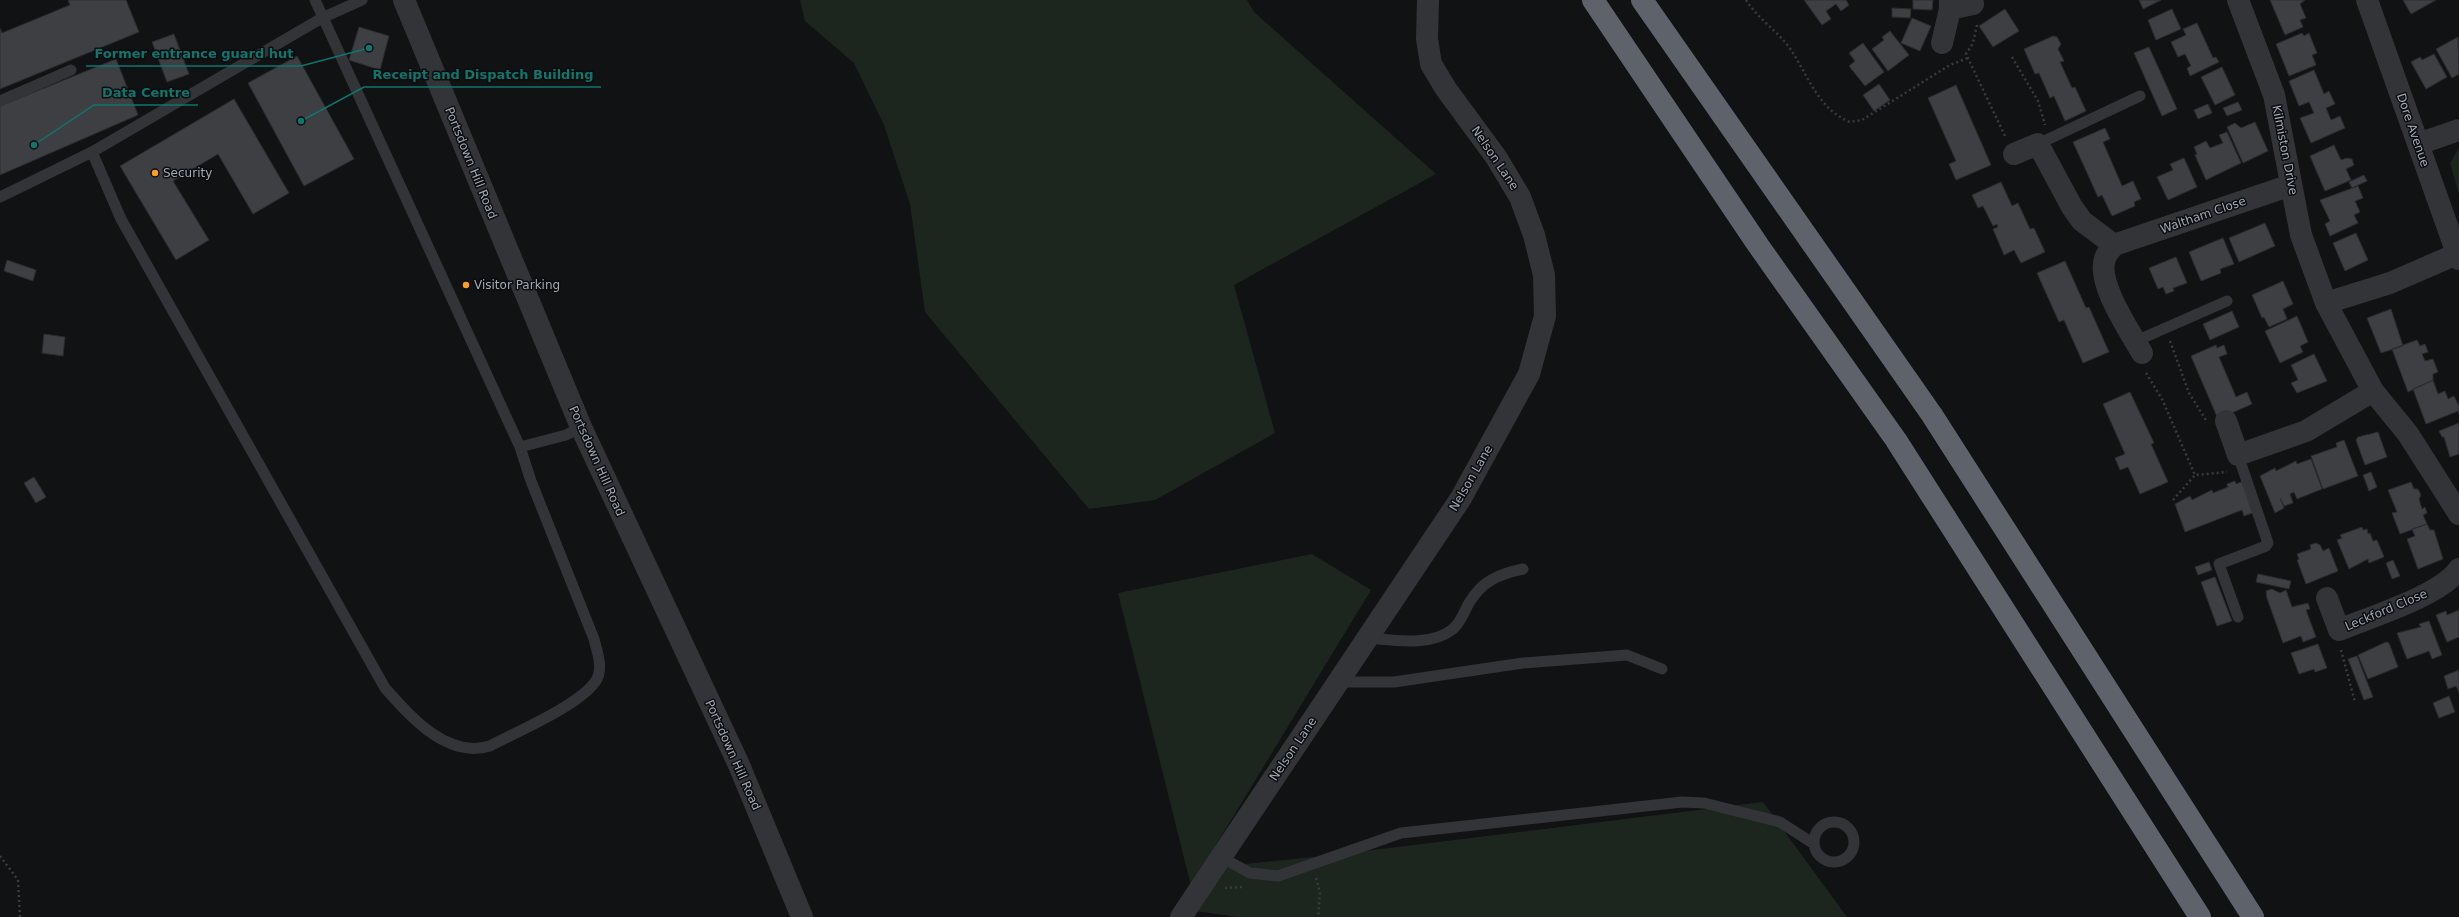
<svg xmlns="http://www.w3.org/2000/svg" width="2459" height="917" font-family="'DejaVu Sans',sans-serif">
	<style>
		.green { fill: #1d261e }
		.building { fill: #3d3f43; stroke: #2b2c2f }
		.lines { fill: none; stroke-linecap: round; stroke-linejoin: round }
		.path { stroke: #383b40; stroke-width: 2.5; stroke-dasharray: 2 3; stroke-linecap: butt }
		.service { stroke: #323438; stroke-width: 11 }
		.minor { stroke: #323438; stroke-width: 22 }
		.tertiary { stroke: #323438; stroke-width: 22 }
		.motorway { stroke: #5e626a; stroke-width: 22 }
		.poi-dot { fill: #ff9e1e; stroke: #0c0d0e; stroke-width: 1.5 }
		.labels { text-anchor: middle; dominant-baseline: central; stroke-width: 3; stroke-linejoin: round; paint-order: stroke }
		.street-label { font-size: 12px; fill: #a2a9b5; stroke: #0c0d0e }
		.poi-label { font-size: 12px; fill: #a2a9b5; stroke: #0c0d0e; text-anchor: start }
		.leader { fill: none; stroke: #0f766e; stroke-width: 1.5 }
		.callout-dot { fill: #0f766e; stroke: #0c0d0e; stroke-width: 1.5 }
		.callout-label { font-size: 13px; text-anchor: middle; font-weight: bold; fill: #0f766e; stroke: #0c0d0e; stroke-width: 3; stroke-linejoin: round; paint-order: stroke }
	</style>
	<rect width="100%" height="100%" fill="#111213"/>
	<!-- green -->
	<path class="green" d="M800 0H1247L1254 12 1436 174 1234 285 1275 433 1155 500 1089 509 925 312 910 204 884 125 854 63 805 21Z
		M2459 148V194L2450 163Z
		M1312 554 1371 590 1191 886 1118 593Z
		M1763 802 1847 917H1239L1195 911 1225 866 1324 856Z"/>
	<!-- building -->
	<path class="building" d="M68 0H126L139 32 0 89V28L2 33 70 5Z
		M1804 0H1846L1849 5 1841 11 1836 4 1826 11 1831 19 1822 25Z
		M1913 0H1933L1932 10 1913 9Z
		M2139 0H2161L2143 9Z
		M2270 0H2305L2300 4 2306 18 2300 20 2303 27 2285 35Z
		M2403 0H2436L2411 14Z
		M1892 8 1911 9 1910 18 1892 17Z
		M2005 9 2019 31 1993 47 1979 26Z
		M2172 9 2181 29 2156 40 2148 20Z
		M1912 18 1931 26 1920 51 1901 43Z
		M2197 23 2213 58 2216 57 2219 62 2190 76 2187 68 2191 66 2185 54 2178 57 2171 42 2186 35 2183 29Z
		M359 27 389 36 380 70 349 60Z
		M1890 31 1909 55 1888 71 1872 49 1884 40 1882 37Z
		M2302 33 2304 36 2309 33 2317 53 2312 55 2316 65 2289 76 2276 44Z
		M174 34 189 74 167 82 152 42Z
		M2053 36 2057 37 2061 44 2058 49 2064 61 2060 62 2072 88 2075 87 2086 111 2065 121 2054 96 2050 98 2039 73 2035 74 2024 49Z
		M2458 37 2459 74 2452 78 2436 49Z
		M1863 43 1884 72 1865 86 1849 66 1855 61 1849 53Z
		M2149 47 2177 109 2162 116 2134 53Z
		M2434 54 2447 77 2426 89 2411 62 2420 57 2422 60Z
		M297 56 354 159 304 186 248 83Z
		M116 59 138 115 0 175V106Z
		M2222 67 2235 95 2215 105 2201 77Z
		M2314 70 2324 94 2329 91 2335 104 2326 108 2331 120 2340 116 2345 128 2311 143 2300 118 2314 113 2309 102 2299 106 2289 81Z
		M1879 84 1890 100 1874 111 1863 95Z
		M1956 85 1991 165 1956 180 1949 164 1956 161 1928 98Z
		M234 99 289 193 253 214 218 154 173 181 209 240 176 260 120 166Z
		M2238 102 2242 110 2227 116 2223 108Z
		M2208 104 2212 113 2198 119 2194 110Z
		M2255 122 2268 151 2243 163 2227 127 2235 123 2241 128Z
		M2105 128 2110 139 2103 142 2122 186 2133 181 2141 199 2134 202 2135 206 2112 216 2102 195 2098 197 2073 142Z
		M2227 132 2241 163 2206 180 2195 155 2197 154 2194 147 2206 141 2210 148 2223 143 2219 135Z
		M2334 145 2341 160 2347 158 2352 159 2354 165 2346 169 2351 180 2325 191 2310 156Z
		M2184 158 2197 187 2168 200 2157 177 2173 170 2170 164Z
		M2364 175 2367 181 2352 188 2349 182Z
		M2001 182 2012 206 2018 203 2030 229 2034 228 2045 252 2021 263 2014 250 2004 255 1993 229 1998 227 1997 224 1993 226 1983 206 1978 208 1972 195Z
		M2358 186 2363 198 2355 201 2360 212 2354 215 2358 223 2330 236 2325 224 2330 221 2320 200Z
		M2265 223 2275 246 2239 262 2229 238Z
		M2356 233 2368 260 2345 271 2333 243Z
		M2223 238 2234 264 2220 269 2221 273 2201 281 2189 252Z
		M2176 257 2187 283 2173 288 2174 291 2166 294 2163 287 2158 289 2149 268Z
		M7 260 36 270 33 281 4 271Z
		M2065 261 2086 308 2089 307 2109 352 2083 363 2064 320 2059 322 2037 273Z
		M2283 281 2293 304 2283 309 2287 319 2269 327 2264 317 2262 318 2252 295Z
		M2391 309 2403 346 2381 353 2367 318Z
		M2232 311 2239 327 2210 340 2203 324Z
		M2297 316 2308 342 2300 346 2303 352 2280 363 2265 331Z
		M44 334 65 337 63 356 42 353Z
		M2417 340 2420 346 2425 344 2428 352 2422 354 2425 361 2433 359 2438 372 2433 374V380L2408 392 2392 349Z
		M2216 345 2217 348 2224 345 2227 354 2219 357 2236 397 2247 392 2252 404 2218 419 2191 356Z
		M2314 354 2327 381 2297 393 2291 383 2298 380 2291 365Z
		M2433 380 2438 394 2445 391 2448 399 2454 396 2459 406V414L2458 411 2426 424 2413 389Z
		M2130 392 2154 443 2151 444 2168 482 2140 494 2128 467 2120 470 2115 458 2125 454 2103 404Z
		M2459 423V454L2450 457 2444 437H2442L2439 431Z
		M2378 432 2387 457 2365 465 2356 440 2358 437Z
		M2344 440 2358 476 2323 489 2311 456 2337 447 2336 443Z
		M2311 459 2322 489 2297 499 2294 492 2290 494 2293 503 2284 506 2280 498 2284 508 2275 513 2260 476 2275 468 2276 471 2296 461 2297 464Z
		M2371 472 2377 487 2369 491 2363 475Z
		M34 477 46 497 36 503 24 483Z
		M2246 480 2258 511 2244 516 2242 510 2185 532 2175 504 2190 496 2192 500 2212 490 2213 493 2228 487 2227 484 2235 481 2236 484Z
		M2411 482 2414 489H2418L2421 495 2419 499 2422 509 2425 507 2427 513 2423 515 2427 524 2400 534 2392 513 2397 512 2388 490Z
		M2427 524 2430 530H2434L2443 559 2418 569 2407 539 2415 536 2412 529Z
		M2362 527 2363 530 2367 529 2368 534 2370 533 2373 541 2377 540 2384 557 2369 563 2368 559 2349 569 2337 540 2342 538 2340 535Z
		M2316 543 2320 545 2323 551 2329 548 2338 571 2306 584 2297 560 2299 559 2297 554 2311 549 2310 545Z
		M2393 560 2400 576 2392 579 2386 563Z
		M2209 562 2212 570 2198 575 2195 567Z
		M2258 574 2291 581 2289 589 2256 582Z
		M2215 577 2232 621 2217 626 2201 582Z
		M2272 589 2280 593 2286 590 2292 607 2308 603 2310 609 2306 610 2316 637 2303 642 2301 636 2283 643 2267 598 2266 591Z
		M2459 610V637L2447 642 2436 615 2446 611 2447 615Z
		M2429 621 2442 655 2432 659 2429 651 2407 659 2397 633 2421 627 2419 624Z
		M2386 642 2389 643 2398 667 2368 679 2358 655Z
		M2318 644 2327 668 2315 672 2314 669 2299 674 2291 653Z
		M2357 656 2373 697 2364 700 2348 659Z
		M2459 670V693L2456 686 2448 689 2444 676Z
		M2449 696 2455 712 2439 718 2433 703Z"/>
	<g class="lines">
		<!-- path -->
		<path class="path" d="M1746 0C1758 19 1778 31 1791 50 1809 77 1818 109 1850 122L1862 120 1950 65 1968 58
			M1977 25 1973 43 1966 54 2005 136
			M2012 57 2038 101 2045 125
			M2170 341 2189 393 2206 420
			M2146 373 2162 399 2195 475
			M2173 500 2195 475 2227 472
			M2341 650 2355 702
			M0 856 18 880 20 917
			M1316 878 1320 893 1318 917
			M1225 888 1242 887"/>
		<!-- service -->
		<path class="service" d="M315 0 520 447 566 435 581 427
			M0 101 71 70
			M2038 144 2140 96
			M92 152 121 219 385 688C411 717 447 759 490 746 516 732 583 704 597 679 603 667 597 651 594 639L531 481 520 447
			M0 197 92 152 322 18 362 0
			M2136 341 2227 301
			M2238 617 2219 564 2266 546 2268 543 2238 455
			M1367 638C1393 640 1431 647 1453 629 1461 622 1464 612 1469 603 1482 581 1499 574 1523 569
			M1337 682H1394L1523 663 1627 655 1662 669
			M1814 842a20 20 0 1 1 40 0a20 20 0 1 1-40 0Z
			M1221 857 1250 873 1278 876 1401 833 1682 802 1704 803 1780 822 1814 844"/>
		<!-- minor -->
		<path class="minor" d="M2238 0 2274 95 2301 235 2326 303 2373 391 2408 434 2459 514
			M2367 0 2459 259
			M1950 9 1973 4
			M1942 43 1950 9V0
			M2418 144 2459 130
			M2014 154 2038 144 2072 207 2082 221 2114 245 2291 185
			M2114 245C2111 249 2108 252 2106 256 2094 280 2130 331 2142 353
			M2326 303 2390 283 2457 254
			M2226 421 2238 455 2306 431 2373 391
			M2327 598 2339 630C2370 617 2440 596 2459 569
			M1181 917 1461 498 1529 374 1545 316 1544 275 1534 235 1520 197 1496 157 1446 89 1431 64 1427 39 1428 0"/>
		<!-- tertiary -->
		<path class="tertiary" d="M404 0 581 427 739 765 802 917"/>
		<!-- motorway -->
		<path class="motorway" d="M1593 0 1758 245 1896 440 2200 917
			M1642 0 1932 415 2253 917"/>
	</g>
	<!-- markers -->
	<g class="poi-dot">
		<circle cx="155" cy="173" r="4"/>
		<circle cx="466" cy="285" r="4"/>
	</g>
	<g class="labels">
		<!-- street labels -->
		<g class="street-label">
			<text transform="translate(2413 130) rotate(71)">Dore Avenue</text>
			<text transform="translate(2285 150) rotate(79)">Kilmiston Drive</text>
			<text transform="translate(1495 158) rotate(56)">Nelson Lane</text>
			<text transform="translate(471 163) rotate(68)">Portsdown Hill Road</text>
			<text transform="translate(2203 215) rotate(-19)">Waltham Close</text>
			<text transform="translate(597 461) rotate(66)">Portsdown Hill Road</text>
			<text transform="translate(1471 478) rotate(-60)">Nelson Lane</text>
			<text transform="translate(2386 610) rotate(-23)">Leckford Close</text>
			<text transform="translate(1293 749) rotate(-56)">Nelson Lane</text>
			<text transform="translate(733 755) rotate(66)">Portsdown Hill Road</text>
		</g>
		<!-- poi labels -->
		<g class="poi-label">
			<text x="163" y="173">Security</text>
			<text x="474" y="285">Visitor Parking</text>
		</g>
	</g>
	<!-- callouts -->
	<path class="leader" d="M369 48L301 66H86M301 121L364 87H601M34 145L94 105H198"/>
	<g class="callout-dot">
		<circle cx="369" cy="48" r="4"/>
		<circle cx="301" cy="121" r="4"/>
		<circle cx="34" cy="145" r="4"/>
	</g>
	<g class="callout-label">
		<text x="194" y="58">Former entrance guard hut</text>
		<text x="483" y="79">Receipt and Dispatch Building</text>
		<text x="146" y="97">Data Centre</text>
	</g>
</svg>
